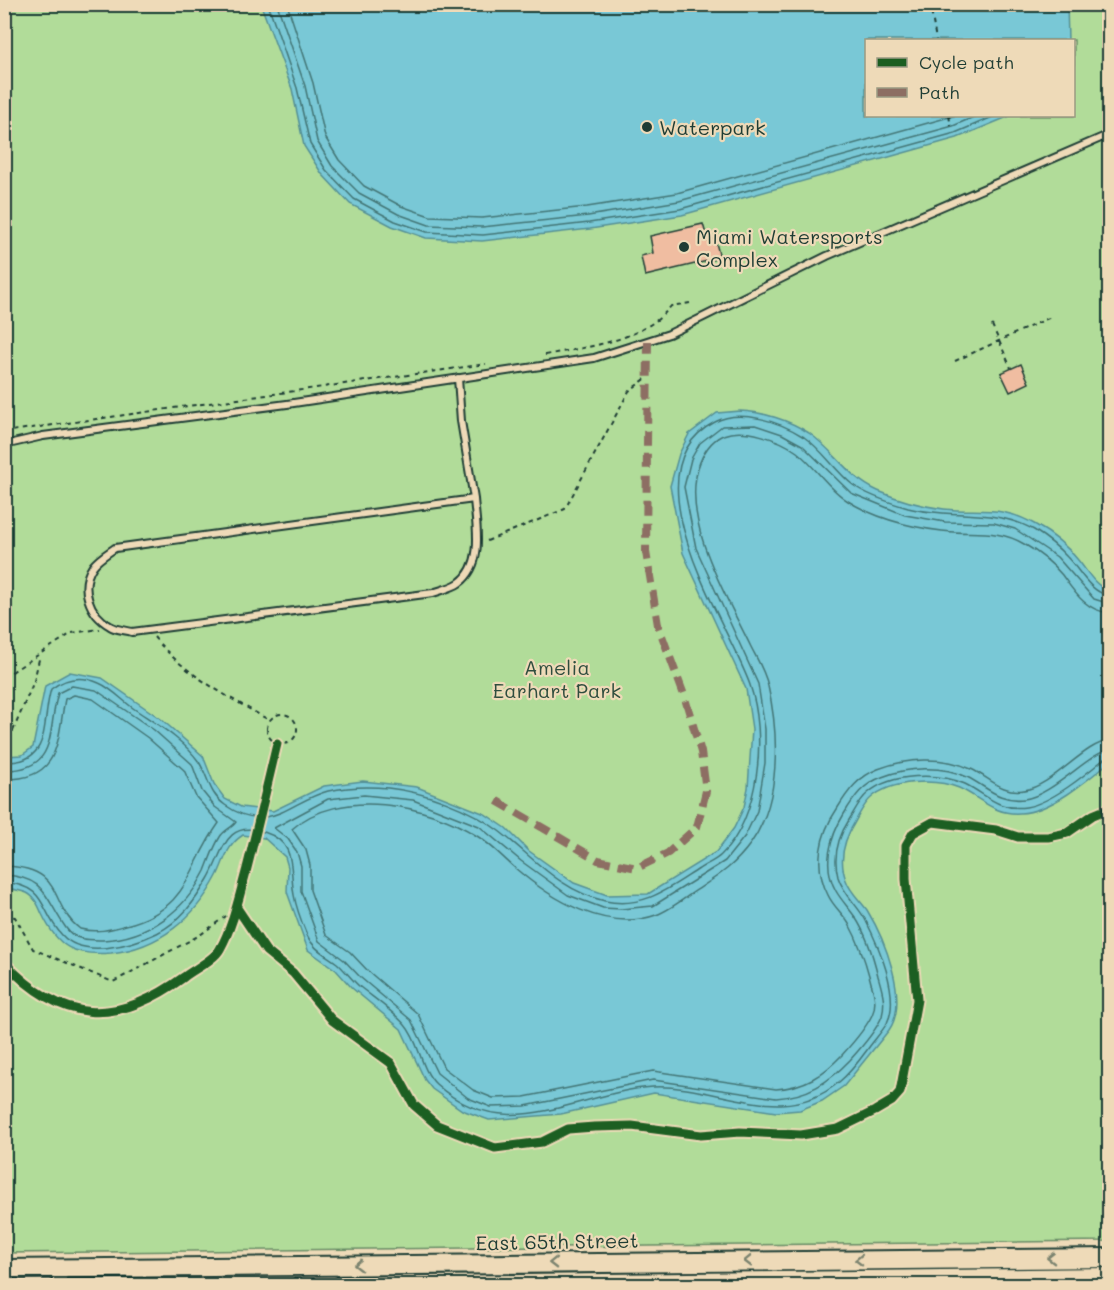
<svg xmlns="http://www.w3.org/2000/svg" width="1114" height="1290" font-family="Mali,sans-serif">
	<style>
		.green { fill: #b1dc99; stroke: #688c66; stroke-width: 1.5; fill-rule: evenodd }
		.water { fill: #79c8d6; stroke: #559095; stroke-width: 1.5 }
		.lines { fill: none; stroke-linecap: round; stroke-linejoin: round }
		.shore { stroke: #437575; stroke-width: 1.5 }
		.building { fill: #f0bda1; stroke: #1f3d34; stroke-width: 1.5 }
		.service-casing { stroke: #1f3d34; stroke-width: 10 }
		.minor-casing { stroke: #1f3d34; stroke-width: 16 }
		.secondary-casing { stroke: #1f3d34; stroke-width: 22 }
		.path { stroke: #1f3d34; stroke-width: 2; stroke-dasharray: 4.5 4.5; stroke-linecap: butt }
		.service { stroke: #eedab8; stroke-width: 6 }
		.minor { stroke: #eedab8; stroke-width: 12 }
		.secondary { stroke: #eedab8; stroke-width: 18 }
		.quiet { stroke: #8d6e63; stroke-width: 8; stroke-dasharray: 15 8; stroke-linecap: butt }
		.cycleway-casing { stroke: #eedab8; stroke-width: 13 }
		.cycleway { stroke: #1b5e20; stroke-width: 9 }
		.oneway { stroke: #7c846f }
		.poi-dot { fill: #1f3d34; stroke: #eedab8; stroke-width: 2 }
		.labels { text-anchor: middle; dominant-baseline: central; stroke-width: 4.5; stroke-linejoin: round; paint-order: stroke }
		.poi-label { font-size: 20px; fill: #1f3d34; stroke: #eedab8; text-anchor: start }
		.park-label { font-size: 20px; fill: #2e4d3e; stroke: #eedab8 }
		.street-label { font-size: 20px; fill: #1f3d34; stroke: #eedab8 }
	</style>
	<rect width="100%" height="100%" fill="#eedab8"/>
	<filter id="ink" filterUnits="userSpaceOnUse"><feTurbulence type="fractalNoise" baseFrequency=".0167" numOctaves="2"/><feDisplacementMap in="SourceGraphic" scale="12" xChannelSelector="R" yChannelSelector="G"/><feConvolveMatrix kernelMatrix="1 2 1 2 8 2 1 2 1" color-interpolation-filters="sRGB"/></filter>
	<g filter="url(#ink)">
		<!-- green -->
		<path class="green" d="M4 5H1109V1241L5 1253ZM866 40H1074V116H866Z"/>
		<!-- water -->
		<path class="water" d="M1067 4 1068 40H866V116H1010L957 138 682 215 590 229 482 241 426 238 392 226 350 204 322 174 304 146 292 89 261 5Z
			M740 411C763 412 789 420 809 433 835 451 847 477 878 491 899 500 921 506 944 509 980 513 1001 504 1036 525 1052 534 1067 546 1078 560 1088 572 1094 585 1109 591V762C1087 781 1050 812 1020 813 994 815 981 798 959 788 936 778 891 780 871 798 865 803 860 813 856 820 844 839 838 859 846 880 850 892 860 900 867 910 884 938 910 1000 889 1030L844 1086 822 1101 800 1110 776 1112 654 1093 561 1114 489 1120 462 1110 432 1089 425 1080 401 1029 352 988 336 970 308 950 287 892 288 867 285 857 264 838 243 835C226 846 225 860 217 876 195 918 159 948 111 953 74 956 58 948 42 914 39 907 35 897 27 893 20 890 12 889 5 888V756L22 755 33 747 45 686 70 672 102 678 161 719 203 756 214 784 225 799 241 807 273 811 324 786 363 781 417 787 485 814 506 828 529 851 574 883 607 895 648 894 716 852 734 828 744 807 748 788 752 729 746 689 683 553 670 486 679 454 689 434 717 413Z"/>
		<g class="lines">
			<!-- shore -->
			<path class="shore" d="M268 4 297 88 310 144 326 170 354 199 395 221 427 232 483 235 589 223 680 209 955 133 995 116
				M277 4 305 86 317 141 332 166 359 193 398 214 429 225 482 227 588 216 679 201 953 126 976 116
				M287 4 313 83 325 137 339 160 364 186 401 206 430 216 482 218 587 207 677 193 953 116
				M1110 604 1094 599 1057 557 1015 529 994 523 945 522 905 515 851 493 802 445 782 434 755 425 722 426 700 443 691 459 684 487 696 548 758 684 765 729V763L757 811 745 836 725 861 653 906 621 909 603 908 568 895 521 861 479 826 413 800 364 795 328 799 274 828 288 839 297 852 301 866V891L319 941 344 960 361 978 411 1020 437 1073 468 1098 491 1107 525 1106 653 1080 776 1098C808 1096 828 1083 850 1060 860 1049 877 1030 882 1016 886 1001 882 990 878 976 873 955 867 935 855 917 849 908 841 900 836 891 822 866 830 837 844 814 854 797 863 784 882 777 907 767 942 765 967 777 987 787 999 802 1024 799 1052 796 1091 751 1110 750
				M1110 613C1086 611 1075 593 1062 575 1052 563 1038 552 1024 544 997 528 971 535 942 531 910 527 875 518 848 501 828 489 815 466 797 452 780 439 744 427 723 435 710 441 702 455 698 468 682 524 727 597 751 647 757 659 765 672 768 686 779 734 781 801 751 843 733 868 716 877 692 893 681 901 669 910 656 915 606 933 551 899 515 868 502 857 492 845 477 836 428 804 339 787 292 829L306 850 310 865V890L326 935 350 952 368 971 418 1014 444 1068 473 1090 493 1098 524 1097 653 1071 776 1089C805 1087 823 1075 842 1055 852 1044 866 1028 872 1015 878 1003 873 991 870 979 865 960 859 942 849 924 843 914 833 906 828 895 813 866 820 834 837 809 848 791 858 777 878 769 906 758 944 756 971 769 990 778 1002 794 1024 790 1053 786 1085 742 1110 741
				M4 762C53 764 41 722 51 689 65 678 81 675 99 683 111 688 122 700 133 708 156 724 183 739 199 762 209 778 209 794 225 805 269 836 290 801 328 791 347 787 369 786 388 788 425 792 469 808 499 831 533 857 560 891 605 901 644 909 669 888 699 869 706 864 715 861 721 855 760 818 767 734 750 685 728 623 622 470 715 422 740 408 781 422 804 437 823 450 835 471 853 485 868 496 891 503 908 508 950 519 995 507 1034 530 1045 537 1058 547 1067 557 1081 571 1089 592 1110 596
				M4 770C59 771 47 730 58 693L72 686 96 690 154 730 192 764 202 791 215 807 236 822C232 828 224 830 220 837 213 848 210 859 205 871 185 910 149 938 103 940 89 940 75 941 66 928 45 899 47 877 4 875
				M4 779C61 780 57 741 65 699L74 695 93 699 148 738 184 770 196 797 219 823C186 869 191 908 126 925 110 930 96 933 80 929 47 904 67 868 4 866
				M4 882C49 887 38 909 62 935 83 959 132 945 157 933 181 921 195 901 208 879 223 854 224 819 264 832 298 843 289 869 294 895 296 907 302 923 307 935 313 949 325 954 337 963 345 970 352 980 360 987 375 999 393 1011 405 1025 420 1042 420 1069 436 1084 506 1148 577 1092 653 1087 717 1084 783 1130 839 1082 850 1073 859 1061 867 1050 873 1041 882 1032 887 1023 901 996 878 944 865 919 857 905 843 893 838 877 833 857 838 837 849 820 854 812 860 799 868 793 891 773 939 772 965 784 987 795 999 811 1026 807 1051 803 1085 775 1104 759L1110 758"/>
		</g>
		<!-- building -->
		<path class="building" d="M703 224 708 241 715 239 720 258 645 276 641 256 653 253 650 236Z
			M1021 364 1029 383 1010 392 1001 373Z"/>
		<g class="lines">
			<defs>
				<path id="service" d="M458 378 461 421 474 499 115 548C108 553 98 559 93 566 79 587 89 614 110 626 116 630 125 630 132 632L433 593C441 590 452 588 459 583 485 564 476 525 474 499
					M4 445 43 436 287 404 594 358 669 334 827 256 1110 134"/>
				<path id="minor" d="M57 1286 63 1269"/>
				<path id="secondary" d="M4 1269 1110 1258
					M342 1286 1110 1277"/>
			</defs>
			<!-- service casing -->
			<use href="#service" class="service-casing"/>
			<!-- minor casing -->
			<use href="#minor" class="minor-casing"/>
			<!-- secondary casing -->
			<use href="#secondary" class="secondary-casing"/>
			<!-- path -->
			<path class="path" d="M930 4 936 40
				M949 116 951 126
				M992 325 1011 368
				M545 355C586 347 644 341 671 306L690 303
				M955 361 1053 316
				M4 432 486 364
				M487 541 565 509 629 391 648 377
				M154 637C184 674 228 697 269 720
				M4 677 72 633 100 629
				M267 729a15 15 0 1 1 30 0a15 15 0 1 1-30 0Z
				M4 732 13 731 34 681 40 655
				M4 916 15 917 33 949 113 982 200 935 237 908"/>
			<!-- service -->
			<use href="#service" class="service"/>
			<!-- minor -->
			<use href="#minor" class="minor"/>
			<!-- secondary -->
			<use href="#secondary" class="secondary"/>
			<!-- quiet -->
			<path class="quiet" d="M497 801 598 860 637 868 668 853 697 827 706 791 701 752 684 695 658 625 646 552 648 341"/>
			<defs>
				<path id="cycleway" d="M237 908 266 951 293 973 332 1020 391 1063 414 1105 437 1125 495 1148 542 1142 568 1129 594 1127 632 1126 701 1135 740 1132 801 1135 838 1129 875 1111 892 1101 900 1092 917 1000 906 879V845L913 833 933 822 996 830 1018 837H1048L1067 833 1093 815 1110 808
					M4 962C62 1024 116 1027 184 977 194 969 214 960 220 949 233 926 239 897 246 872 257 829 267 786 277 744"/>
			</defs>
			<!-- cycleway casing -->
			<use href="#cycleway" class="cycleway-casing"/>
			<!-- cycleway -->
			<use href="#cycleway" class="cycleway"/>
		</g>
		<!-- one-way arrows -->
		<defs><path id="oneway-chevron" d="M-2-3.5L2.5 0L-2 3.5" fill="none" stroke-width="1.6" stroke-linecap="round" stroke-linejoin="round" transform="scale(1.5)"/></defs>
		<g class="oneway">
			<use href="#oneway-chevron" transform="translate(1051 1258) rotate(179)"/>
			<use href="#oneway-chevron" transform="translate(859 1260) rotate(179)"/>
			<use href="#oneway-chevron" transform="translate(748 1261) rotate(179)"/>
			<use href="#oneway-chevron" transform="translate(553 1263) rotate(179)"/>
			<use href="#oneway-chevron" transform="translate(358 1265) rotate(179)"/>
		</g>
	</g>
	<!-- markers -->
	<g class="poi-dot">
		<circle cx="647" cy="127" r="6"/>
		<circle cx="684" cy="247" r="6"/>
	</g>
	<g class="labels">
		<!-- poi labels -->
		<g class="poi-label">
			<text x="659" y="127">Waterpark</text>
			<text x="696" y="236">Miami Watersports<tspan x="696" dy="23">Complex</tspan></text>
		</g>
		<!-- park labels -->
		<g class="park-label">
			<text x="557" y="667">Amelia<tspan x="557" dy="23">Earhart Park</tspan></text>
		</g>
		<!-- street labels -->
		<g class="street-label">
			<text transform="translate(557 1241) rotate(-1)">East 65th Street</text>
		</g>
	</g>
	<!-- margin -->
	<rect width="1114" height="1290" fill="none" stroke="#eedab8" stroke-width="24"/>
	<rect x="12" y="12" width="1090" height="1266" fill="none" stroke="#1f3d34" stroke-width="2" filter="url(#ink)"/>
	<!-- legend -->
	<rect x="865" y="39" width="210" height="78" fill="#eedab8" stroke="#9b9b83" stroke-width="1.5"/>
	<rect x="877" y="58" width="30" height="9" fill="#1b5e20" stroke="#9b9b83" stroke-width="1.5"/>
	<text x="919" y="69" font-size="18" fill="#1f3d34">Cycle path</text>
	<rect x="877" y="88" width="30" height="9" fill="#8d6e63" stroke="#9b9b83" stroke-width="1.5"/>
	<text x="919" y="99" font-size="18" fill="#1f3d34">Path</text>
</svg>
